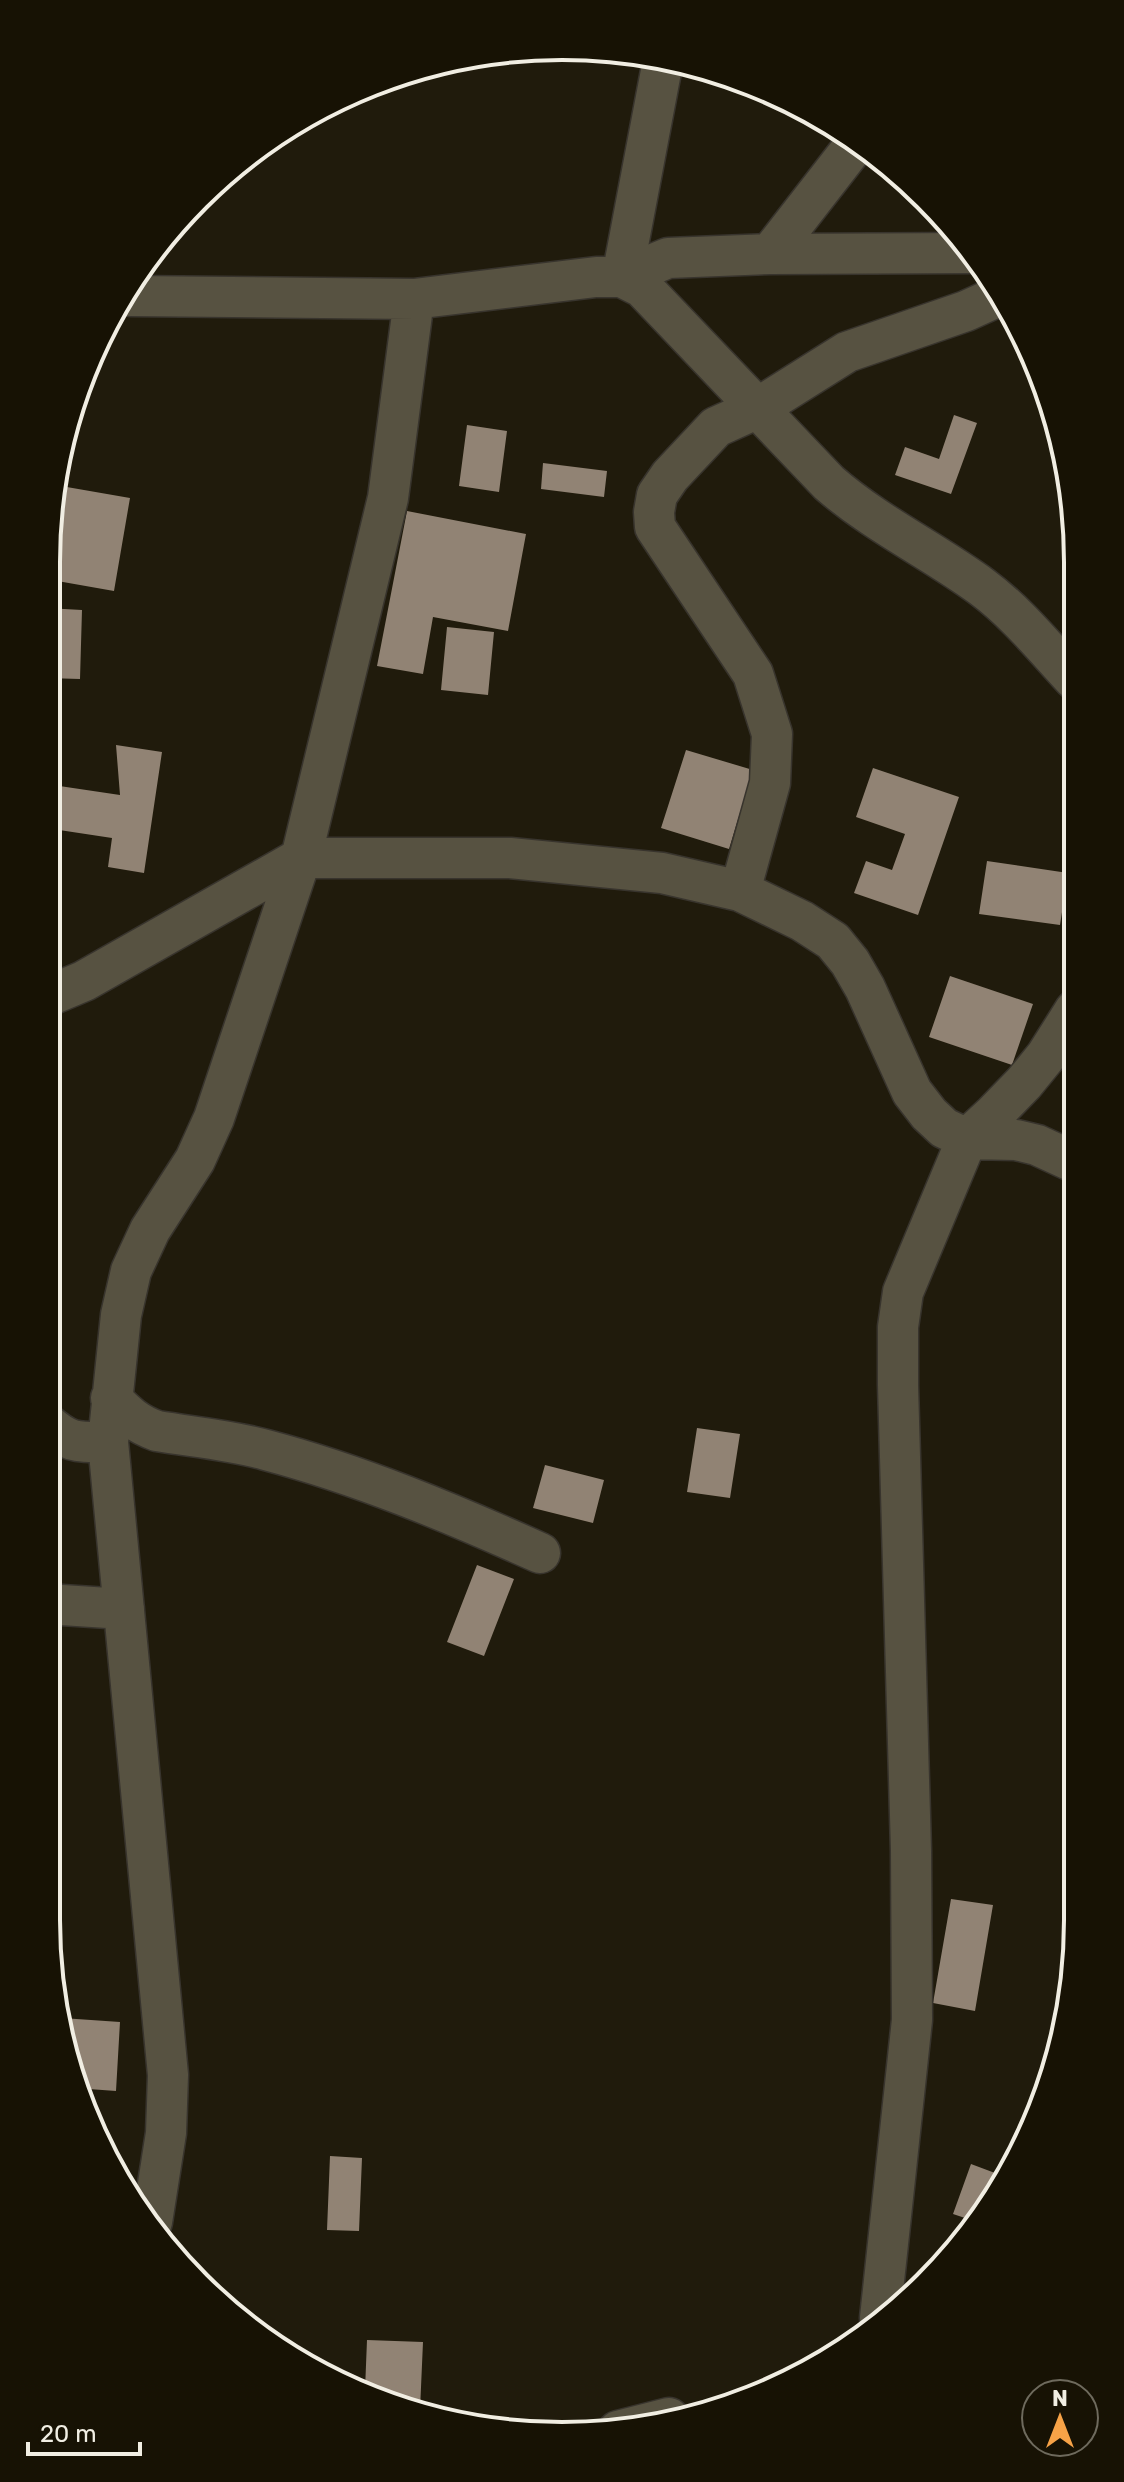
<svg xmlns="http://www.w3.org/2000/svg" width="1124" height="2482" font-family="Rubik,sans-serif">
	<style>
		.building { fill: #918374 }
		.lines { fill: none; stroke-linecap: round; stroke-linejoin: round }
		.minor-casing { stroke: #38342d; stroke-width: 43 }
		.minor { stroke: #575241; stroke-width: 40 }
		.rim { fill: none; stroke: #f1eee3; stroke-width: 4 }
	</style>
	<rect width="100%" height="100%" fill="#201b0c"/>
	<!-- building -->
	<path class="building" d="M954 415 977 423 951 494 895 475 905 447 939 459Z
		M467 425 507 431 499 492 459 486Z
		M543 463 607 471 604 497 541 489Z
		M61 486 130 498 114 591 46 579V562Z
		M407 511 526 534 508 631 433 617 423 674 377 666Z
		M46 608 82 610 80 679 46 678Z
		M447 627 494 632 488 695 441 690Z
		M116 745 162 752 144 873 108 867 112 838 46 828V784L120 795Z
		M686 750 753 770 729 849 661 828Z
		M873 768 959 797 918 915 854 893 866 861 892 870 905 834 856 817Z
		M987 861 1068 873 1060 925 979 914Z
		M950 976 1033 1004 1012 1065 929 1037Z
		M697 1428 740 1434 730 1498 687 1492Z
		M545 1465 604 1480 593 1523 533 1508Z
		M477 1565 514 1579 484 1656 447 1642Z
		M951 1899 993 1905 975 2011 933 2003Z
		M62 2018 120 2022 116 2091 75 2088Z
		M330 2156 362 2158 359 2231 327 2230Z
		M971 2164 1003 2176 974 2221 953 2214Z
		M367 2340 423 2342 420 2410 365 2390Z"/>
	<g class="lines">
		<defs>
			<path id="minor" d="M770 254 974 253
				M622 277 668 258 770 254 857 142
				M622 277 662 66
				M131 296 414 299 596 277H622L642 287 829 483C876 524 933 551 982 587 1017 613 1045 648 1074 679
				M740 891 770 783 772 734 753 674 655 527 654 512 657 495 670 476 716 427 758 408 847 352 966 311 999 296
				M46 997 84 981 301 858 388 498 414 299
				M111 1398C126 1414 137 1424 157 1431 193 1437 231 1440 266 1450 360 1475 451 1513 540 1553
				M46 1423C70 1444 77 1442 108 1442
				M46 1604 124 1609
				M152 2222 166 2133 168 2075 108 1442 121 1315 131 1271 150 1230 195 1160 214 1118 301 858H510L662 873 740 891 802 921 833 941 850 962 865 988 912 1092 929 1114 944 1128 967 1139 1016 1140 1037 1145 1076 1163
				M880 2318 912 2020 911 1851 898 1385V1327L903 1292 967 1139 994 1114 1024 1083 1046 1056 1075 1010
				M618 2431 669 2418"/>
		</defs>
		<!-- minor casing -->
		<use href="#minor" class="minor-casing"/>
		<!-- minor -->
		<use href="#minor" class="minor"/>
	</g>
	<!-- crop -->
	<path d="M0 0H1124V2482H0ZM562 60H562A502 502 0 0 1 1064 562V1920A502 502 0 0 1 562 2422H562A502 502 0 0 1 60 1920V562A502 502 0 0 1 562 60Z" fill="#171204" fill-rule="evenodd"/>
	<path class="rim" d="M562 60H562A502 502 0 0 1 1064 562V1920A502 502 0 0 1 562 2422H562A502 502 0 0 1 60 1920V562A502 502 0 0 1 562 60Z"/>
	<!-- north arrow -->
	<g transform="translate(1060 2418)"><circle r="38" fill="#171204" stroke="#6e6a5d" stroke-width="2"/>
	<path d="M0-6L14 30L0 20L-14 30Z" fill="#f6a247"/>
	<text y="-12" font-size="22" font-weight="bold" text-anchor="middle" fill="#f1eee3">N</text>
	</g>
	<!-- scale -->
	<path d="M28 2442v12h112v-12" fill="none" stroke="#f1eee3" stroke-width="4"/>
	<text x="40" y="2442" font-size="24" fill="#f1eee3" stroke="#171204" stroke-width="6" paint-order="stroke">20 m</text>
</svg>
